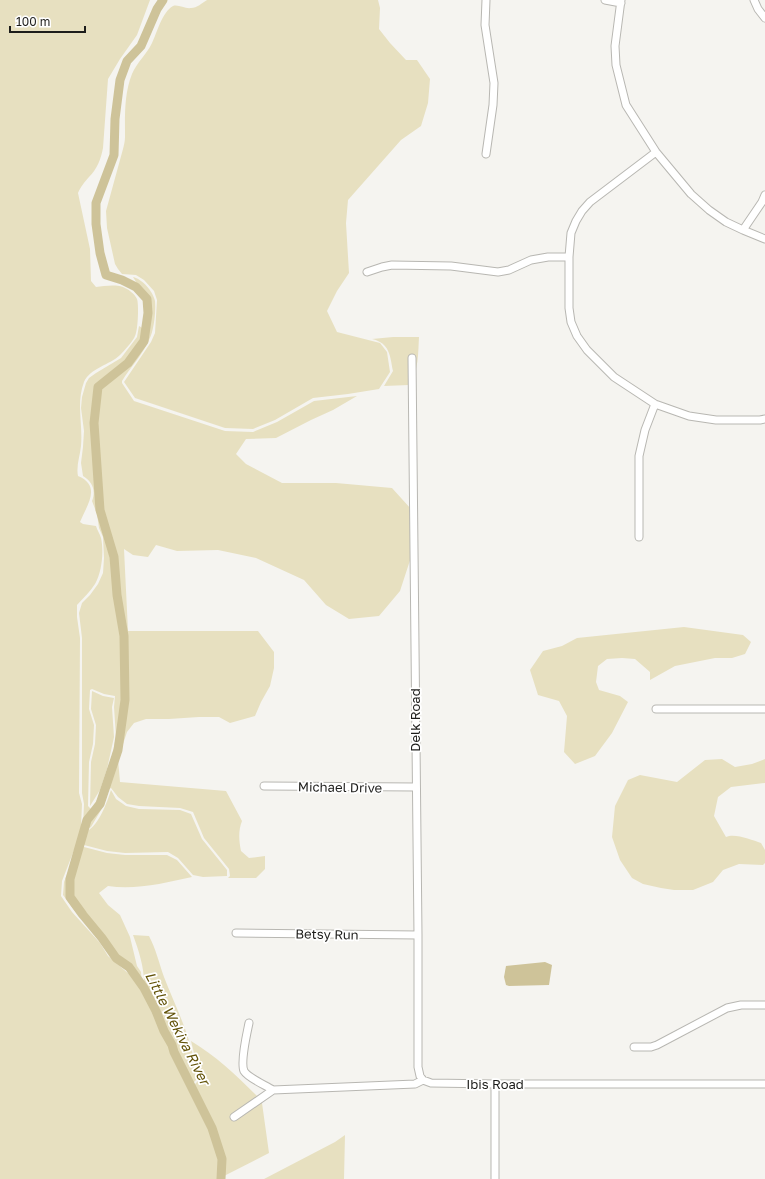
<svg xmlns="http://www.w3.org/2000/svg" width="765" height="1179" font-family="'Golos Text',sans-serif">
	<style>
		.green { fill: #e7e0c0; fill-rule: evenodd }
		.water { fill: #cec399 }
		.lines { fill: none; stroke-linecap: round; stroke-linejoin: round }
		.river { stroke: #cec399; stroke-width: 9 }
		.minor-casing { stroke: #b8b7b2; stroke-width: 9 }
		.minor { stroke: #fff; stroke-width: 7 }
		.labels { text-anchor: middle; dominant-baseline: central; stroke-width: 3.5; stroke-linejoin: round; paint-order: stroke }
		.street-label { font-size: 13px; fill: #1d1d1b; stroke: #fff }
		.water-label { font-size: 14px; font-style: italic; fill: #625208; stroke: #fff }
	</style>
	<rect width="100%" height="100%" fill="#f5f4f0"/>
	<!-- green -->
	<path class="green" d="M0 0H150L137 35 120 59 108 79 103 148C101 159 97 169 89 177 84 183 81 186 78 193L90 249 91 281 96 287C104 286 115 284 123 287 128 289 135 294 137 299 139 304 138 330 135 336 134 340 124 351 120 355 110 365 90 368 84 382 76 403 83 424 81 446 80 456 76 466 78 476 102 486 87 505 80 522L83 524 96 526C97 530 100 534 101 538 104 551 102 572 95 584 90 592 83 598 77 605V617L80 638 79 793 82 804 81 827 78 840 62 881 61 896 72 912 100 943 108 956 144 987C145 970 139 951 133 935L149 936C156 949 159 963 164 977 177 1011 195 1043 196 1080L191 1085 212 1128 222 1159 221 1179H0Z
		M207 0H378L380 8 379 29 390 43 406 60H417L430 79 428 103 421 126 401 140 348 200 346 223 349 273 337 291 327 311 337 332 380 343 387 352 390 372 379 389 348 394 313 398 275 420 253 429 225 428 135 398 124 382 151 342 155 333 157 300 154 291 144 280 136 275 122 274 118 269 115 264 107 228 106 211 123 149C124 145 125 141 125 137 125 116 124 94 132 74 137 62 147 54 152 43 157 33 162 12 173 6 178 4 185 9 191 8 197 8 202 3 207 0Z
		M133 277C142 279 153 291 155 301 156 311 154 331 149 340 143 354 130 368 122 381V383L134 401 225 431 253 432 277 422 314 401 357 396 333 410 311 420 276 438 246 439 236 454 246 464 282 483H336L392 488 411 509 415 545 400 591 379 616 349 619 326 605 304 580 256 558 218 550 177 551 156 545 148 557 133 555 124 549 128 631H258L274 652V668L270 686 261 702 255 716 230 723 219 717H199L169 719H146L134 723 127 732 118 759 120 782 226 791 242 821C238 831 239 841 241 851L249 858 265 856V869L256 878H228L230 876 229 869 204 838 193 812 180 808 139 806 127 804 118 797 111 788 109 789 104 805 91 827 86 830 82 844 84 847 107 853 125 855H167L177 860 192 877C165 883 136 890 108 886L99 893 108 905 120 915 130 937 137 966 141 972 142 983 110 955 101 941 74 910 63 895 64 882 80 841 83 827 84 804 82 793V638L79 613 82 603 90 595 98 584 103 573 104 558 103 537 99 528 97 514 92 501C96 491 93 482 83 476L81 463 83 447 84 431 81 408 82 397 86 383 89 378 96 373 121 358 137 337 139 326 144 329 150 325V307L143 293ZM92 689 104 694 115 696 114 707 116 737 109 770 102 792 91 809 88 806 89 762 93 744 94 725 89 709 90 690Z
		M393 337H419C418 353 419 371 409 385L384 386 393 371C390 356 390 343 372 339Z
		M684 627 743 635 751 642 745 654 732 658H715L675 666 650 680V672L635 659 622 658 607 659 598 666 596 682 599 690 620 696 628 702 612 733 595 756 575 764 564 752 567 716 559 701 538 695 530 670 543 651 562 646 577 638Z
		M92 691 103 696 114 698 112 707 114 737 107 769 100 790 90 806 91 762 95 744 96 725 91 709Z
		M722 759 735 767 752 764 765 759V783L731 787 718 797 714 816 726 837C735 833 752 840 761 843L765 850V863L763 865 739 864 723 870 713 882 693 890H674L661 888 643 884 632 878 620 860 612 837 615 806 628 780 640 775 677 782 705 760Z
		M111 790 116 799 126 806 139 809 180 810 191 814 202 839 227 870V876L203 877 193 875 178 858 168 852 125 853 107 851 84 845 87 831C99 825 107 802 111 790Z
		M191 1041C216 1056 237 1076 258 1097L231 1116 233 1121 261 1102 262 1103 269 1153 224 1176C228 1147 206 1111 193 1086L198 1081V1069Z
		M345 1135 344 1179H264L335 1142Z"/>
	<!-- water -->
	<path class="water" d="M545 962 552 965 549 985 509 986 506 985 504 977 506 966Z"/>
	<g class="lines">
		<!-- river -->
		<path class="river" d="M163 0 157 9 141 46 127 61 120 80 115 119 114 155 96 203V224L100 253 106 275 122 280 136 287 147 299 148 313 144 341 128 363 98 387 94 423 100 510 114 557 117 595 124 636 125 700 118 750 100 804 87 820 70 879V897L83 915 102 938 116 958 129 967 144 988 156 1011 164 1031 172 1045 174 1052 212 1128 222 1159 221 1179"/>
		<defs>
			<path id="minor" d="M605 0 621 3
				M621 0 615 46 616 65 626 105 656 152 691 194 709 210 726 222 743 230 765 239
				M754 0 758 9 765 18
				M656 152 590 202 582 211 576 221 571 233 569 257V308L571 322 577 336 587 350 614 377 655 404 689 416 716 420H760L765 419
				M486 154 493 105 494 83 485 25 486 0
				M743 230 762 202 765 195
				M367 272 382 267 392 265 451 266 498 272 509 270 531 260 548 257H569
				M412 358 418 935V1067L420 1076 423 1080
				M639 537V456L645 430 655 404
				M656 709H765
				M264 786 416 787
				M236 933 418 935
				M249 1023C247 1033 240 1062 244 1071 248 1078 265 1085 273 1090
				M634 1047H651L657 1045 727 1008 741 1005H765
				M234 1117 273 1090 415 1084 423 1080 431 1083 495 1084H765
				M495 1179V1084"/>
		</defs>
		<!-- minor casing -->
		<use href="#minor" class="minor-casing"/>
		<!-- minor -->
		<use href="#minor" class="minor"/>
	</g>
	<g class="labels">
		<!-- street labels -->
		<g class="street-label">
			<text transform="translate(415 720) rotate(-90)">Delk Road</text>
			<text transform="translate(340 787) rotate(1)">Michael Drive</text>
			<text transform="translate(327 934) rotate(1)">Betsy Run</text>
			<text x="495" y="1084">Ibis Road</text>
		</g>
		<!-- water labels -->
		<g class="water-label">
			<text transform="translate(178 1028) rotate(63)">Little Wekiva River</text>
		</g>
	</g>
	<!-- scale -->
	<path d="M10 26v6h75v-6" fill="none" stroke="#1d1d1b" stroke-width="2"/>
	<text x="16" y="26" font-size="12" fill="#1d1d1b" stroke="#ffffff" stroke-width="3" paint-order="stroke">100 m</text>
</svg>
